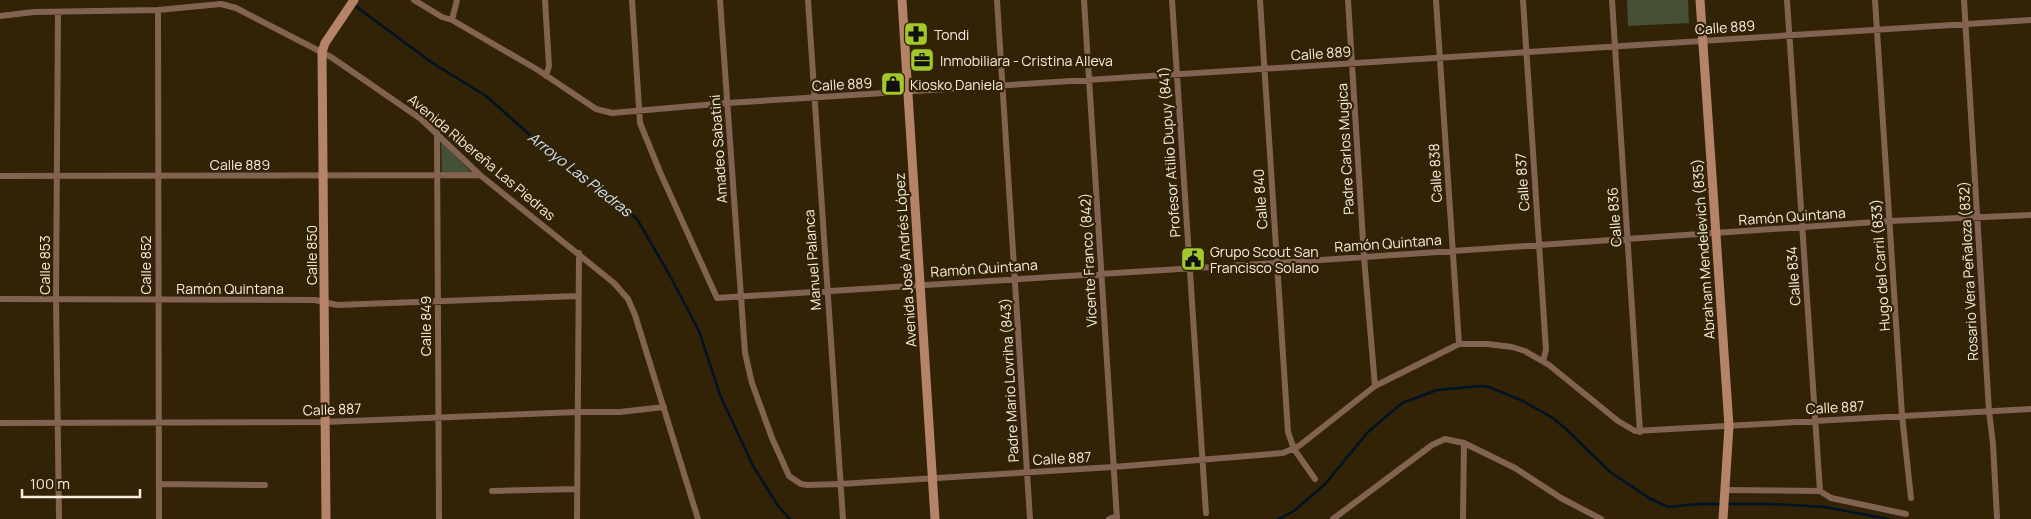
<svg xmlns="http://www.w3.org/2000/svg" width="2031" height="519" font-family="Manrope,sans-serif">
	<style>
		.green { fill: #455037 }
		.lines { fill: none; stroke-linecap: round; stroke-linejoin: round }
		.stream { stroke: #001325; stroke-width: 2.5 }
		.street { stroke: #826250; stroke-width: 6 }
		.secondary { stroke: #b58367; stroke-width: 9 }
		.labels { text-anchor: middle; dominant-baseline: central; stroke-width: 4.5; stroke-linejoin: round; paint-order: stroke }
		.street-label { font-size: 14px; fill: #f7eddd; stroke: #322307 }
		.poi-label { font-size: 14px; fill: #f7eddd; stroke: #322307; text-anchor: start }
		.water-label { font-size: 15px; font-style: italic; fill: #d0e5f6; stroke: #322307 }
	</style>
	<rect width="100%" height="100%" fill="#322307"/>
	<!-- green -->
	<path class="green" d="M1627 0H1688L1689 23 1628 26Z
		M441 143H443L472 173H442Z"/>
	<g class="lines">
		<!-- stream -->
		<path class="stream" d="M354 5 431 62 486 96 556 158 606 192 637 219 669 274 699 331 720 395 753 466 778 506 790 519
			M1278 519 1294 511 1325 484 1368 432 1402 403 1437 390 1481 386 1489 387 1523 401 1553 418 1566 429 1609 471 1649 498 1668 507 1698 504H1772L1825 507 1888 519"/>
		<!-- street -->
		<path class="street" d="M414 0 442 17 452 20 538 70 596 109 612 113 727 103 2031 20
			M545 0 549 66 546 76
			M632 0 640 123 660 172 717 298 1277 263 1890 221 2031 215
			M720 0 745 353 752 383 772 438 789 476 801 484 807 485 840 484 1113 467 1283 453 1299 446 1375 386 1459 344H1487L1512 347 1525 351 1549 365 1618 421 1635 431 2031 409
			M808 0 843 519
			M997 0 1030 519
			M1084 0 1117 519
			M1172 0 1206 513
			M1260 0 1288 432 1294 449 1315 479
			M1348 0 1364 257 1375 386
			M1436 0 1459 344
			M1523 0 1546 350 1543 361
			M1612 0 1640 432
			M1787 0 1820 491
			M1875 0 1902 415 1911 498
			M1964 0 1989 411 1993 444 1997 517
			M158 10 159 519
			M58 12 56 299 59 519
			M0 16 34 12 158 10 221 4 236 8 331 57 421 119 480 175 614 283 628 299 635 315 698 519
			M452 20 457 0
			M437 132 439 519
			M0 176 480 175
			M0 299 315 300 337 305 578 296
			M0 423 324 422 578 412H620L664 407
			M159 484 265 485
			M1724 490 1820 491 1831 498 1906 514
			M492 491 576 489
			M577 519 579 253
			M1109 519 1117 516
			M1333 519 1432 445 1445 439 1464 443 1515 468 1561 498 1601 519
			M1463 519 1464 443"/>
		<!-- secondary -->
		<path class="secondary" d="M902 0 935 519
			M1700 0 1729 426 1723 519
			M326 519 322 52 325 43 354 0"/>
	</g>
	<!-- icons -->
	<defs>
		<symbol id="pharmacy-square" viewBox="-11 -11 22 22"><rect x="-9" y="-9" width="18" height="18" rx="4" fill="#a2c929" stroke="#322307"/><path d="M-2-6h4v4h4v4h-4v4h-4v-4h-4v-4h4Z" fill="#111"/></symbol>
		<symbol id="office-square" viewBox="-11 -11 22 22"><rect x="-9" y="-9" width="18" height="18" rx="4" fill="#a2c929" stroke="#322307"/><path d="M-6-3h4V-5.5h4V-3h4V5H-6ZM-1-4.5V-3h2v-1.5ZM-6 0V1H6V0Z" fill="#111"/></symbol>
		<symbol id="shop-square" viewBox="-11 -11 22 22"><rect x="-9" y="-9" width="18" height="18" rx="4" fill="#a2c929" stroke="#322307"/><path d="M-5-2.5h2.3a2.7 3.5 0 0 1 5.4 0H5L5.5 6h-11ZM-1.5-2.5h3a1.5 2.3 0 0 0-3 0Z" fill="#111"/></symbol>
		<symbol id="civic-square" viewBox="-11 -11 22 22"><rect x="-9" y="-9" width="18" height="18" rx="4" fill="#a2c929" stroke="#322307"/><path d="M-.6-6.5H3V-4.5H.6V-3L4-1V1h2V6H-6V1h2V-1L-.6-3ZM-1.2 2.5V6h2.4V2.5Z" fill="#111"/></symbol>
	</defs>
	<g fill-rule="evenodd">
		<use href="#pharmacy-square" x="902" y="20" width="28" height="28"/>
		<use href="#office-square" x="908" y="46" width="28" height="28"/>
		<use href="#shop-square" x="879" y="70" width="28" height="28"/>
		<use href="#civic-square" x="1179" y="245" width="28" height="28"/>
	</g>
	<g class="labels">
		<!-- street labels -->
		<g class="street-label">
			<text transform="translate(1725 27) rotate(-4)">Calle 889</text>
			<text transform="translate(1321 53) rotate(-4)">Calle 889</text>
			<text transform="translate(842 84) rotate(-3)">Calle 889</text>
			<text transform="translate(718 149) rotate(-94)">Amadeo Sabatini</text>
			<text transform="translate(1345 149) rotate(-93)">Padre Carlos Mugica</text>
			<text transform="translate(1169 152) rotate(-94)">Profesor Atilio Dupuy (841)</text>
			<text transform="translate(482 157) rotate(40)">Avenida Ribereña Las Piedras</text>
			<text x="240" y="164">Calle 889</text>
			<text transform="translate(1435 173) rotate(-93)">Calle 838</text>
			<text transform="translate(1522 182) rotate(-94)">Calle 837</text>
			<text transform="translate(1260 199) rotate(-94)">Calle 840</text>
			<text transform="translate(1792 216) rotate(-4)">Ramón Quintana</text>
			<text transform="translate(1614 217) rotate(-94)">Calle 836</text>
			<text transform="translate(1388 243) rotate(-4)">Ramón Quintana</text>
			<text transform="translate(1703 249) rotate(-94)">Abraham Mendelevich (835)</text>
			<text transform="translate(311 255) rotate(-90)">Calle 850</text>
			<text transform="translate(812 260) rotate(-94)">Manuel Palanca</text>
			<text transform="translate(905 260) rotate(-94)">Avenida José Andrés López</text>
			<text transform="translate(1088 260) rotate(-93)">Vicente Franco (842)</text>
			<text transform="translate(44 265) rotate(-90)">Calle 853</text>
			<text transform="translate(145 265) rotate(-90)">Calle 852</text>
			<text transform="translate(1880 265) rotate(-94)">Hugo del Carril (833)</text>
			<text transform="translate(984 268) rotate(-4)">Ramón Quintana</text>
			<text transform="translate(1968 271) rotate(-93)">Rosario Vera Peñaloza (832)</text>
			<text transform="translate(1793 276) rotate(-94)">Calle 834</text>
			<text x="230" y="288">Ramón Quintana</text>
			<text transform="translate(425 326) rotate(-90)">Calle 849</text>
			<text transform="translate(1009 380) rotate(-93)">Padre Mario Lovriha (843)</text>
			<text transform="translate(1835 407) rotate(-3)">Calle 887</text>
			<text transform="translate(332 409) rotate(-2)">Calle 887</text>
			<text transform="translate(1062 458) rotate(-3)">Calle 887</text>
		</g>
		<!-- poi labels -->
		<g class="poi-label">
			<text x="934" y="34">Tondi</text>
			<text x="940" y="60">Inmobiliara - Cristina Alleva</text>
			<text x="910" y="84">Kiosko Daniela</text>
			<text x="1210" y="251">Grupo Scout San<tspan x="1210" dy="16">Francisco Solano</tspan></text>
		</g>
		<!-- water labels -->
		<g class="water-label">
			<text transform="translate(580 174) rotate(38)">Arroyo Las Piedras</text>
		</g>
	</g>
	<!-- scale -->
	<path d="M22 489v8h118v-8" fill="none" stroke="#f7eddd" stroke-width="2.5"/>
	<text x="30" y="489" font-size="15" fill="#f7eddd" stroke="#322307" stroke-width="4" paint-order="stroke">100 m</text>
</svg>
